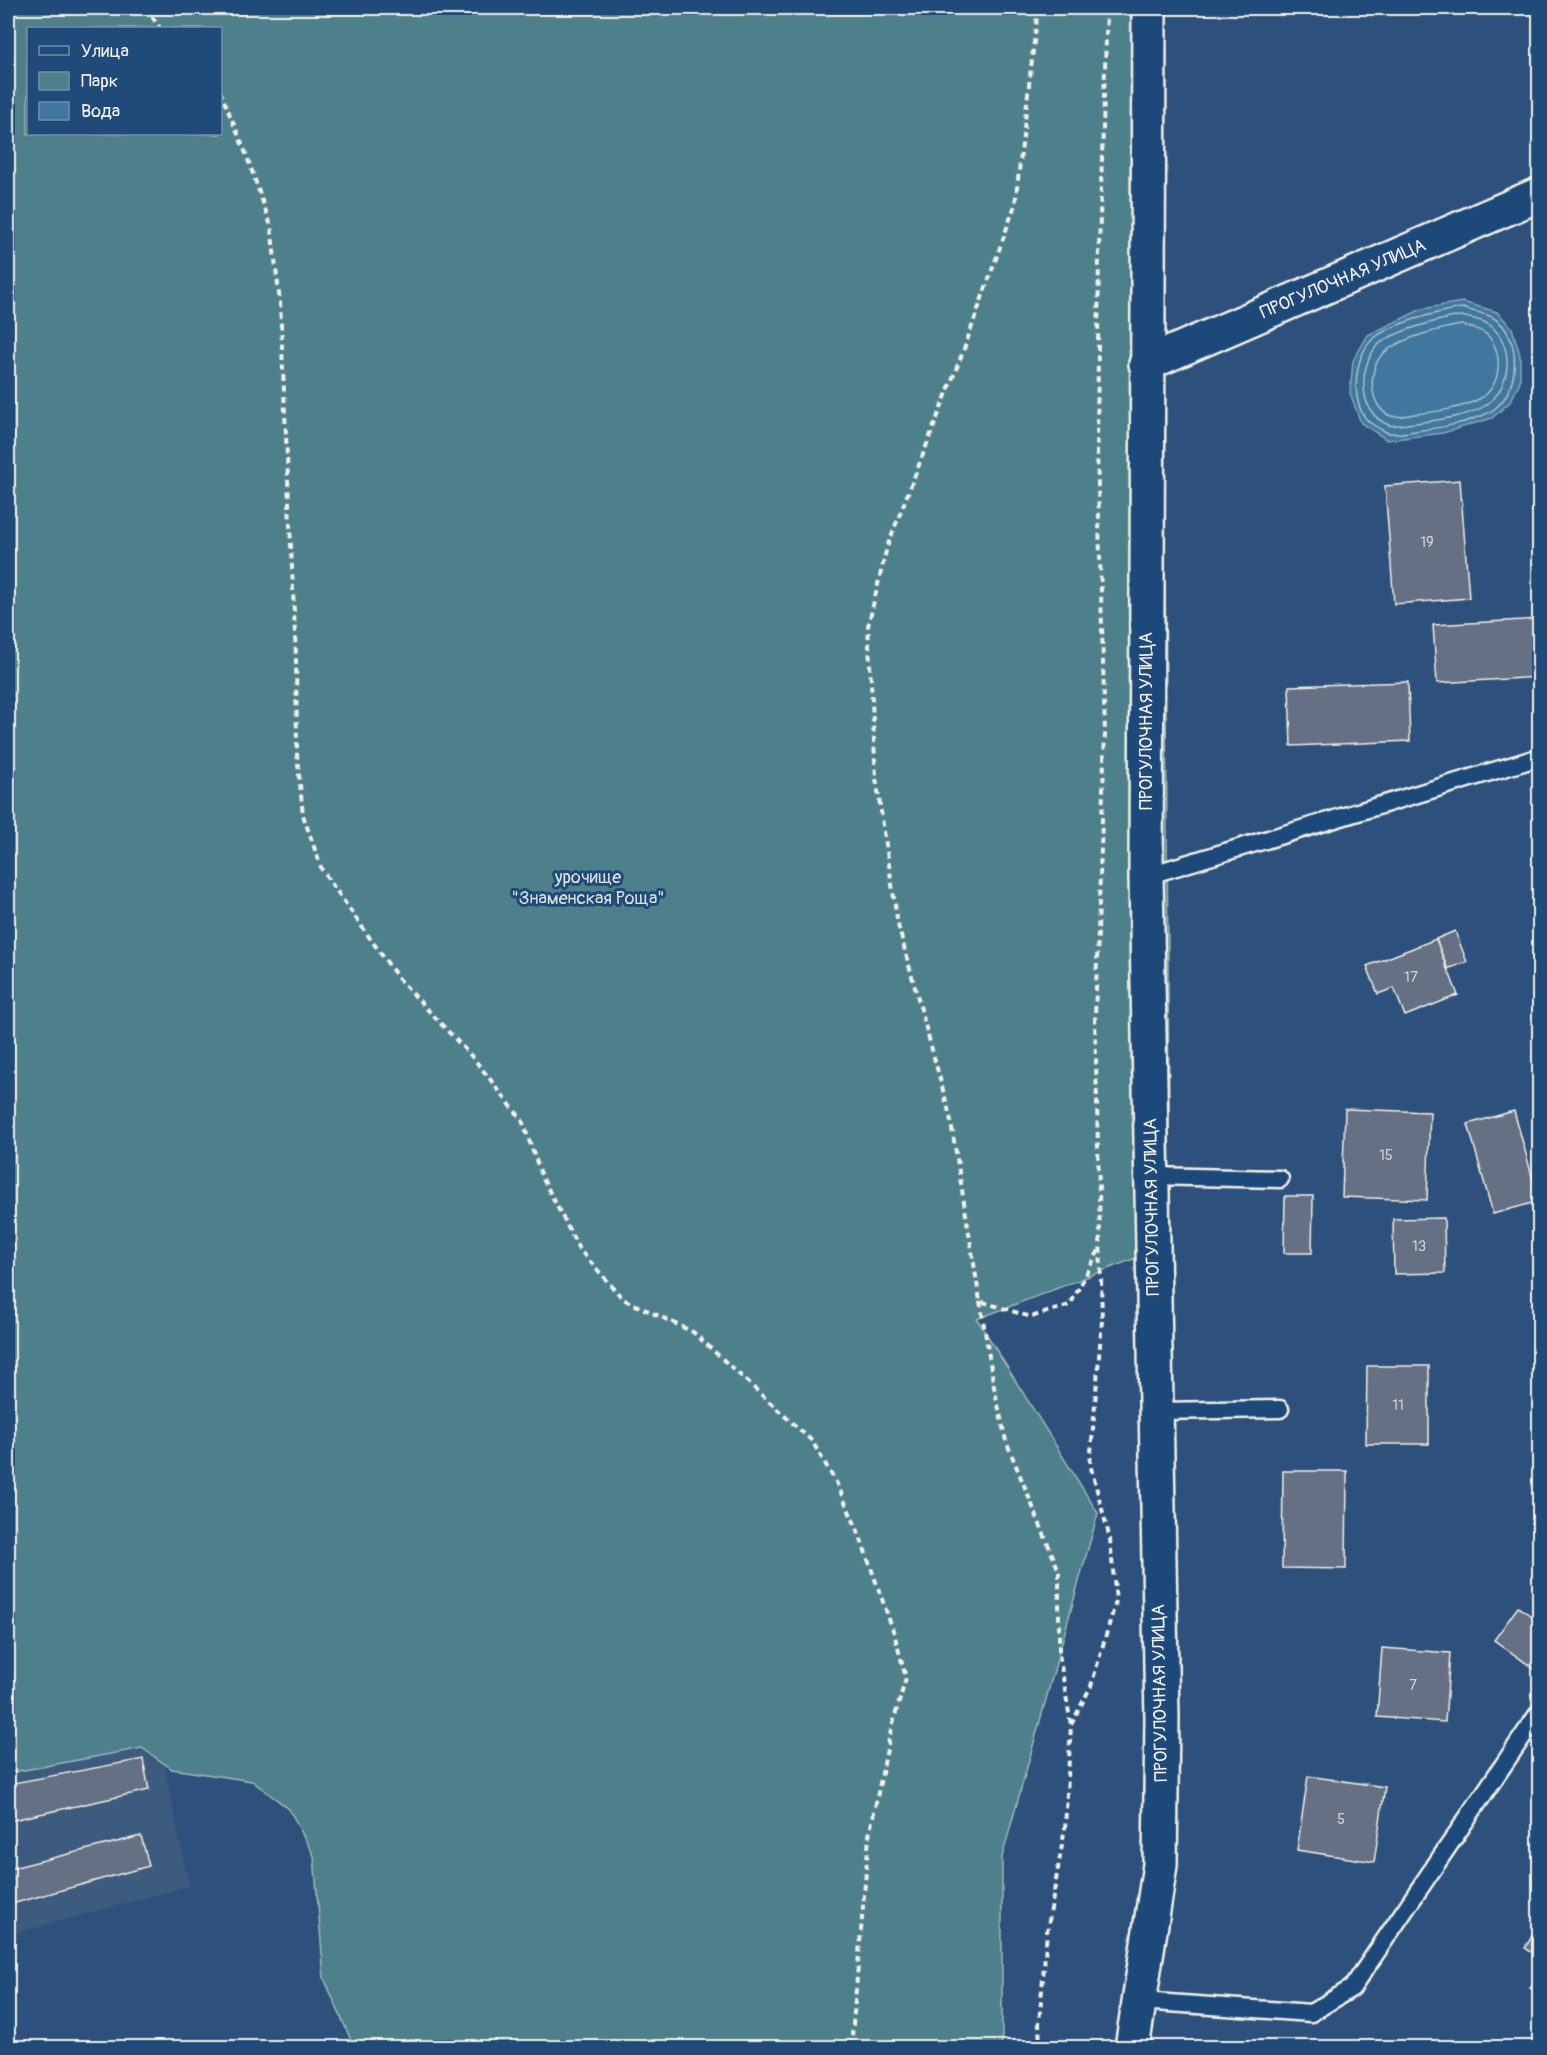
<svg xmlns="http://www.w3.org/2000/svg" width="1547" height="2055" font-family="Pangolin,sans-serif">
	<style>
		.built { fill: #3e5a7f }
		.green { fill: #4e808b; stroke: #a1b8ba; stroke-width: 1.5; fill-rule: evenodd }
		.water { fill: #41779e; stroke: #89a8bc; stroke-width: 1.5 }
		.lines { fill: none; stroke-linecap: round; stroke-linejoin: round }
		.shore { stroke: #acc0ca; stroke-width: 1.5 }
		.building { fill: #656f85; stroke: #f4f1e8; stroke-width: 1.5 }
		.lane-casing { stroke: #f4f1e8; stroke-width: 21 }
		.street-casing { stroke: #f4f1e8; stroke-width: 38 }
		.path { stroke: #f4f1e8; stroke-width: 4; stroke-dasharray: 6 4.5; stroke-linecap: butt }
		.lane { stroke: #1f4a7a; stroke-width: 16 }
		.street { stroke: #1f4a7a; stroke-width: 33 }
		.labels { text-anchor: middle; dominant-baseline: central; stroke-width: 6; stroke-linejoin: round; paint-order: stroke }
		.number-label { font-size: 15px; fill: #d0d0cf }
		.street-label { font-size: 18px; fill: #f4f1e8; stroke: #1f4a7a }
		.park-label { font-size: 18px; fill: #dbe0da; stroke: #1f4a7a }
	</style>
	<rect width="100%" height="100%" fill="#2d517c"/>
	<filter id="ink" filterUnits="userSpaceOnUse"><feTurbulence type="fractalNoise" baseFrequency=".0167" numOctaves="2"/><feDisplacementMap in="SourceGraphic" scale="12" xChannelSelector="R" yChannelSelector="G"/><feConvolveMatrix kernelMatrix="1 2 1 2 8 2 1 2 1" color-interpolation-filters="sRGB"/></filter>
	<g filter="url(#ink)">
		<!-- built -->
		<path class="built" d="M158 1736 189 1886 8 1935V1765Z"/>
		<!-- green -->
		<path class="green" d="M8 8H1161L1170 1245 977 1319 1098 1513 1002 1857V2047H354L324 1978 314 1856 289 1809 252 1781 172 1769 142 1748 8 1773ZM28 28H220V134H28Z"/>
		<!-- water -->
		<path class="water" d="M1462 302 1497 312 1512 328 1520 355V381L1511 401 1492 418 1443 433 1387 440 1361 423 1350 393 1353 361 1368 335 1422 309Z"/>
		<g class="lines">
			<!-- shore -->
			<path class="shore" d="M1462 308C1471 311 1484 313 1492 317 1525 335 1520 398 1488 413 1468 423 1443 427 1422 430 1412 431 1394 436 1386 432 1380 429 1371 424 1367 420 1350 402 1354 355 1373 339 1392 323 1437 312 1462 308Z
				M1461 316C1470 318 1484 320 1491 326 1515 346 1511 388 1486 405 1468 418 1429 421 1407 424 1402 424 1394 427 1389 425 1358 414 1358 369 1376 347 1389 332 1441 319 1461 316Z
				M1461 325C1469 327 1480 329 1486 334 1504 350 1502 386 1481 398 1462 409 1435 412 1414 414 1407 415 1397 418 1391 416 1368 408 1367 367 1384 353 1400 338 1440 329 1461 325Z"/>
		</g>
		<!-- building -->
		<path class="building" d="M1460 480 1469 598 1394 604 1385 486Z
			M1540 619V677L1437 683 1433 625Z
			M1408 682 1410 741 1291 746 1289 686Z
			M1540 899V914L1534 902Z
			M1455 931 1467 962 1447 969 1436 939Z
			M1436 939 1458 995 1405 1016 1394 988 1378 994 1367 966Z
			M1345 1109 1430 1112 1427 1200 1342 1197Z
			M1514 1111 1539 1201 1493 1214 1468 1124Z
			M1285 1196H1313L1312 1253H1284Z
			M1444 1218 1445 1273 1394 1274 1393 1219Z
			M1367 1366H1429V1444H1366Z
			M1283 1471H1347L1346 1569 1282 1568Z
			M1518 1607 1540 1622V1673L1494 1640Z
			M1382 1648 1450 1653 1445 1722 1377 1717Z
			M143 1759 149 1790 8 1821V1784Z
			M1308 1776 1385 1787 1374 1862 1297 1850Z
			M141 1836 149 1866 8 1905V1869Z
			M1538 1924 1540 1925V1956L1525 1948Z
			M1540 1971V1993L1530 1988Z"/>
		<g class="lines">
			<defs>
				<path id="lane" d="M1146 876 1540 757
					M1151 1176 1280 1179
					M1156 1411 1280 1409
					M1140 2001 1311 2013 1352 1988 1540 1711"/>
				<path id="street" d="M1146 364 1540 194
					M1132 2048 1160 1865 1162 1719 1146 876 1149 8"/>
			</defs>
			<!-- lane casing -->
			<use href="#lane" class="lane-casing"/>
			<!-- street casing -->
			<use href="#street" class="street-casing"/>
			<!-- path -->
			<path class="path" d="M146 8 160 28
				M1038 8 1015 205 964 349 887 547 868 626 876 778 898 925 950 1116 980 1301 1031 1317 1070 1305 1099 1250
				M220 91 245 151 271 226 280 302 296 657 297 754 303 815 322 870 398 978 474 1059 522 1120 542 1177 579 1249 623 1299 693 1332 812 1441 837 1484 858 1531 894 1633 906 1678 891 1730 869 1836 851 2048
				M980 1301 994 1387 1006 1441 1059 1571V1654L1071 1725
				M1040 2048 1039 2024 1047 1932 1065 1828 1071 1725 1091 1686 1116 1601 1110 1539 1090 1464 1102 1321 1095 1017 1105 734 1097 450 1099 247 1107 8"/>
			<!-- lane -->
			<use href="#lane" class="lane"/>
			<!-- street -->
			<use href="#street" class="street"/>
		</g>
	</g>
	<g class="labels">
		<!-- number labels -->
		<g class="number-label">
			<text x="1427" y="542">19</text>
			<text x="1411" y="977">17</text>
			<text x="1386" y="1155">15</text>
			<text x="1419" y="1246">13</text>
			<text x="1398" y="1405">11</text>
			<text x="1413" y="1685">7</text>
			<text x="1341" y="1819">5</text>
		</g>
		<!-- street labels -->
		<g class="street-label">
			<text transform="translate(1343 279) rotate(-23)">ПРОГУЛОЧНАЯ УЛИЦА</text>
			<text transform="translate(1146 721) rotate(-90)">ПРОГУЛОЧНАЯ УЛИЦА</text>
			<text transform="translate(1152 1207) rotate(-91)">ПРОГУЛОЧНАЯ УЛИЦА</text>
			<text transform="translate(1160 1693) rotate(-91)">ПРОГУЛОЧНАЯ УЛИЦА</text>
		</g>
		<!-- park labels -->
		<g class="park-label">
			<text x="588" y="877">урочище<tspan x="588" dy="21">"Знаменская Роща"</tspan></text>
		</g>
	</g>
	<!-- margin -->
	<rect width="1547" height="2055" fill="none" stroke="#1f4a7a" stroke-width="30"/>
	<rect x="15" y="15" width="1517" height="2025" fill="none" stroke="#f4f1e8" stroke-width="2" filter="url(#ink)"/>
	<!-- legend -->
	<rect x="27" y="27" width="195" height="108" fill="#1f4a7a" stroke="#748da6" stroke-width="1.5"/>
	<rect x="39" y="46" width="30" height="9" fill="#1f4a7a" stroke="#748da6" stroke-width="1.5"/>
	<text x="81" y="57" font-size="18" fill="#f4f1e8">Улица</text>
	<rect x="39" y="72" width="30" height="18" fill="#4e808b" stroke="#748da6" stroke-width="1.5"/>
	<text x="81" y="87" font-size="18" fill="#f4f1e8">Парк</text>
	<rect x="39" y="102" width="30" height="18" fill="#41779e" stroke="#748da6" stroke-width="1.5"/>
	<text x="81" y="117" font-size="18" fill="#f4f1e8">Вода</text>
</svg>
